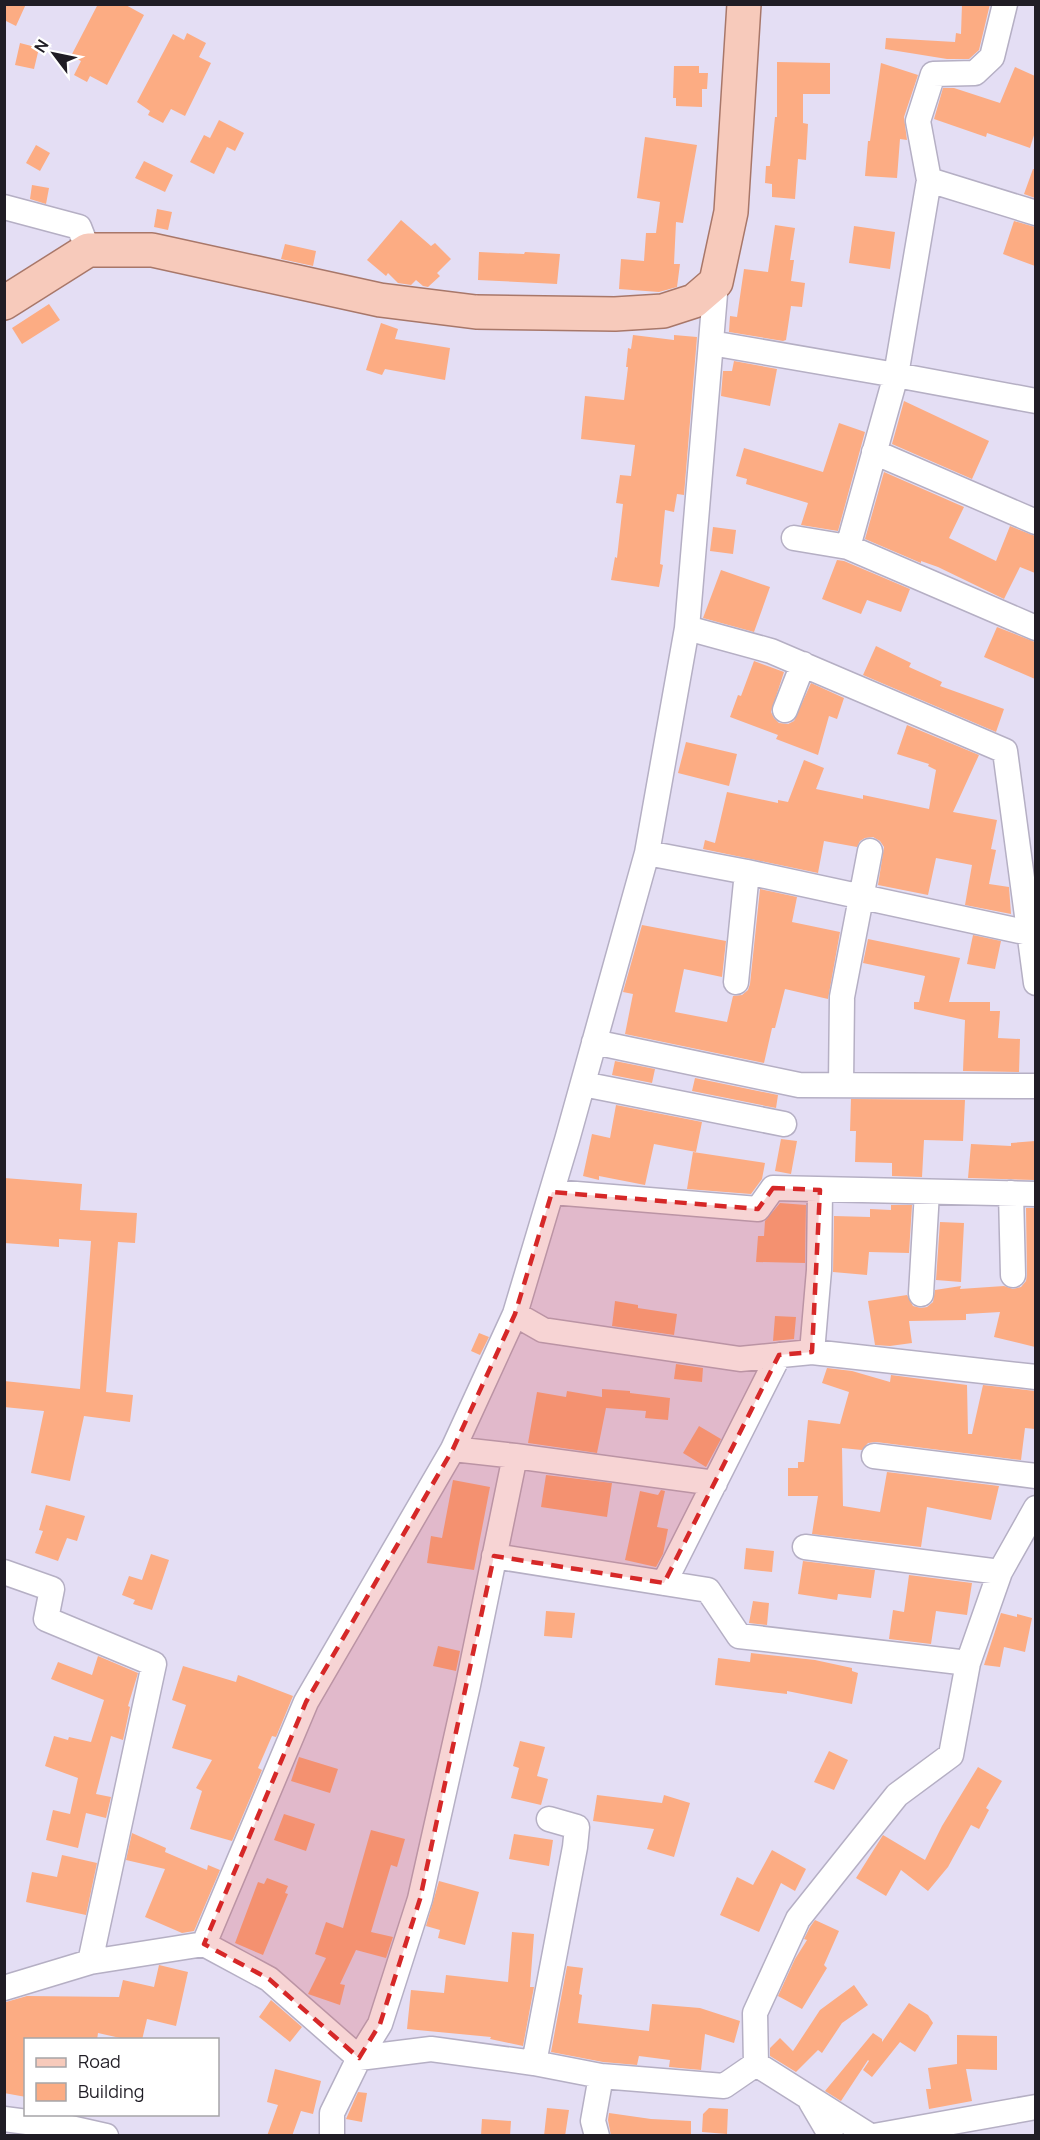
<svg xmlns="http://www.w3.org/2000/svg" width="1040" height="2140" font-family="Manrope,sans-serif">
	<style>
		.building { fill: #fcac83 }
		.lines { fill: none; stroke-linecap: round; stroke-linejoin: round }
		.minor-casing { stroke: #b5afc4; stroke-width: 27 }
		.primary-casing { stroke: #a87769; stroke-width: 36 }
		.minor { stroke: #fff; stroke-width: 24 }
		.primary { stroke: #f7cabb; stroke-width: 33 }
		.marked { fill: #d62828; fill-opacity: 0.2; stroke: #d62828; stroke-width: 4.5; stroke-dasharray: 12 8; stroke-linejoin: round }
	</style>
	<rect width="100%" height="100%" fill="#e4def4"/>
	<!-- building -->
	<path class="building" d="M4 4H26L16 26 4 20Z
		M98 4H124L144 15 107 85 90 76 87 82 74 75 81 61 71 56Z
		M962 4H990L979 50 969 59H947L885 49 886 38 955 42 956 33 961 34Z
		M187 33 206 43 199 57 211 63 185 116 171 109 163 123 148 115 150 111 137 102 173 34 184 40Z
		M20 43 39 48 34 69 15 65Z
		M777 62 830 63V94H803V123L808 124 806 160 798 159 795 199 772 197V184L765 183 766 166H770L775 117H777Z
		M881 63 918 75 904 117 907 140 900 139 897 178 865 176 868 141H870Z
		M674 66H699V73H708L707 89H702V107L676 106V98H673Z
		M1015 67 1035 76V132L1030 148 987 133 986 137 934 119 943 88H954L1000 103Z
		M219 120 244 133 235 151 227 147 214 174 190 162 204 135 210 138Z
		M645 137 697 145 683 223 676 222 674 264H680L677 287 659 292 619 289 621 259 644 261 646 233H656L660 202 637 198Z
		M36 145 50 153 40 171 26 163Z
		M144 161 173 175 165 192 135 178Z
		M1033 169H1035V198L1024 194Z
		M32 185 49 188 46 204 30 199Z
		M157 209 172 212 168 230 154 227Z
		M401 220 431 246 435 243 451 259 437 273 440 276 428 287 423 286 416 280 411 285 398 283 388 273 386 276 367 260Z
		M1014 221 1035 227V266L1003 254Z
		M775 225 795 228 790 260H794L791 281 805 283 802 307 791 306 786 340 783 341 729 332 730 316 737 317 744 269 768 272Z
		M854 226 895 232 890 269 849 263Z
		M285 244 316 251 313 266 281 259Z
		M479 252 524 254 525 252 560 254 557 284 478 280Z
		M49 304 60 320 22 344 12 328Z
		M381 323 398 329 395 339 450 348 445 380 385 369 382 375 366 370Z
		M633 335 674 340V335L697 337 684 495 677 494 674 512 665 510 660 564 663 565 659 587 611 580 615 557 617 558 623 504 616 503 620 475 631 476 635 445 581 439 585 396 624 400 628 367H626L628 348 631 349Z
		M734 361 777 369 770 406 721 396 723 371H732Z
		M904 401 989 441 972 479 892 444Z
		M839 423 865 432 838 531 801 525 808 503 746 484 747 479 736 476 744 448 823 472Z
		M884 472 964 507 949 538 996 561 1010 526 1035 536V573L1020 567 1004 599 938 567 921 561V563L865 539Z
		M713 527 736 530 733 554 710 551Z
		M837 560 844 561 910 589 901 612 867 600 861 614 822 599Z
		M721 570 770 587 754 632 703 618Z
		M997 627 1035 642V679L984 657Z
		M876 646 911 663 909 667 942 682 940 686 1004 709 996 732 863 675Z
		M754 661 784 672 771 712 774 718 779 723 788 724 794 721 811 683 844 698 837 719 829 716 818 755 776 739 778 735 730 717 738 695 741 696Z
		M907 725 979 755 953 812 997 820 991 849 996 850 989 884 1009 887 1011 914 965 905 972 865 936 858 928 895 878 885 884 847 880 841 873 837 865 838 860 841 857 847 824 841 818 873 703 849 705 840 715 843 727 792 778 803V800L788 802 804 760 824 768 816 789 863 799V795L929 809 936 770 928 766 929 764 897 754Z
		M686 742 737 754 729 786 678 773Z
		M760 889 797 897 792 922 840 932 828 999 785 989 775 1028H772L764 1063 625 1034 633 994 623 992 642 925 726 941 722 977 684 969 675 1012 727 1022 733 996 742 995 748 990 750 984Z
		M973 935 1001 941 995 969 967 964Z
		M868 939 960 958 949 1002H990V1011H1000L998 1038 1020 1039 1019 1072 963 1071 965 1020 914 1009V1002H919L925 976 863 963Z
		M615 1061 655 1069 652 1083 612 1075Z
		M695 1078 778 1095 776 1108 692 1091Z
		M851 1099 965 1100 963 1141 924 1140 922 1177 892 1176V1163L855 1162 856 1131H850Z
		M616 1105 702 1122 696 1152 654 1144 645 1185 599 1176V1180L583 1176 592 1134 610 1138Z
		M781 1139 797 1141 791 1174 775 1171Z
		M1035 1141V1180L968 1178 971 1144 1011 1146V1143Z
		M693 1152 765 1163 762 1179 751 1194 687 1189Z
		M4 1178 82 1184 80 1210 137 1213 135 1243 118 1242 106 1392 133 1395 130 1422 84 1416 70 1481 31 1473 44 1411 4 1407V1381L80 1389 91 1241 59 1239V1247L4 1243Z
		M780 1203 806 1205 805 1263 756 1262 758 1236H764L765 1221Z
		M891 1205H912L909 1253 869 1252 867 1275 833 1272 834 1216 870 1217V1209L891 1210Z
		M1026 1208H1035V1347L994 1337 1000 1312 966 1314V1320L909 1321 912 1343 890 1346 875 1345 868 1301 907 1295 913 1306 921 1308 927 1307 933 1302 935 1290 961 1286 960 1289 1004 1286 1013 1289 1021 1287 1026 1281 1027 1275Z
		M940 1222 964 1223 961 1282 936 1280Z
		M615 1301 638 1305V1308L677 1314 674 1335 612 1326Z
		M775 1316 796 1317 794 1339 773 1341Z
		M479 1333 489 1337 480 1355 471 1351Z
		M676 1364 703 1368 702 1382 674 1379Z
		M827 1368 852 1371 890 1382 891 1375 967 1385 968 1434H972L983 1385 1035 1391V1429L1025 1428 1021 1460 876 1442 868 1443 862 1450 842 1448 843 1506 880 1512 887 1472 999 1486 991 1520 927 1507 921 1547 812 1534 818 1496H788V1468H798V1462H804L808 1420 840 1424 849 1392 822 1383Z
		M602 1389 630 1391V1393L670 1398 668 1420 645 1418 646 1411 606 1408 597 1453 528 1443 537 1392 566 1397 567 1391 602 1397Z
		M699 1426 721 1439 706 1467 683 1453Z
		M546 1475 612 1483 607 1517 541 1507Z
		M453 1480 490 1487 474 1570 427 1563 431 1536 442 1538Z
		M661 1490 665 1491 657 1527 668 1529 663 1554 656 1567 625 1560 640 1491 658 1495Z
		M46 1505 85 1516 77 1541 67 1538 58 1561 35 1553 43 1531 39 1530Z
		M746 1548 774 1551 772 1572 744 1569Z
		M151 1554 169 1560 152 1610 133 1604 135 1600 122 1595 129 1576 142 1580Z
		M803 1561 875 1570 871 1598 838 1594 837 1600 798 1594Z
		M909 1575 972 1583 967 1615 936 1611 931 1644 889 1639 893 1610 904 1612Z
		M753 1601 769 1603 767 1625 749 1623Z
		M546 1611 575 1613 572 1638 544 1636Z
		M1001 1613 1017 1617V1614L1032 1618 1025 1652 1004 1647 1000 1667 984 1665Z
		M438 1646 460 1651 456 1671 433 1666Z
		M751 1653 815 1660 852 1668V1671L858 1673 852 1704 787 1691V1694L715 1685 718 1658 750 1662Z
		M98 1656 138 1673 128 1706 130 1707 123 1740 111 1736 96 1794 111 1797 106 1818 86 1813 78 1848 46 1840 53 1810 70 1814 78 1778 45 1766 54 1736 68 1740 69 1737 91 1742 104 1700 51 1679 58 1662 92 1675Z
		M183 1666 236 1682 238 1675 293 1696 276 1737 272 1736 258 1768 262 1770 232 1841 190 1829 202 1791 196 1788 212 1760 172 1748 186 1705 172 1700Z
		M520 1741 545 1747 537 1776 548 1779 541 1805 511 1798 519 1768 513 1766Z
		M829 1751 848 1760 834 1790 814 1782Z
		M299 1757 338 1769 330 1793 291 1781Z
		M978 1767 1002 1781 986 1808 989 1810 979 1829 971 1825 948 1867 928 1891 901 1870 886 1896 856 1878 883 1835 925 1860 942 1826Z
		M597 1795 662 1803 664 1795 690 1803 674 1857 647 1849 654 1829 593 1821Z
		M284 1814 315 1824 306 1851 274 1840Z
		M371 1830 405 1839 397 1867 391 1865 371 1932 393 1937 386 1958 356 1950 340 1984 345 1985 340 2005 308 1994 326 1958 315 1954 326 1922 343 1928Z
		M132 1833 166 1848 165 1852 207 1870 208 1865 220 1870 194 1931 182 1933 145 1917 165 1869 126 1860Z
		M514 1834 553 1840 549 1866 509 1859Z
		M772 1850 806 1869 795 1891 781 1883 759 1932 720 1915 737 1877 753 1885Z
		M62 1855 97 1863 86 1915 26 1902 32 1872 57 1877Z
		M267 1878 288 1886 285 1893 288 1894 263 1955 235 1943 258 1882 264 1884Z
		M439 1881 479 1892 465 1945 438 1938 440 1930 426 1926Z
		M815 1920 839 1931 824 1965 827 1968 802 2009 778 1996 795 1959 807 1940 804 1939 810 1927Z
		M512 1932 534 1934 530 1987H534L523 2046 490 2039 491 2037 407 2029 411 1990 444 1993 446 1975 508 1982Z
		M159 1965 188 1972 176 2026 147 2019 142 2040H129L98 2033 97 2040H26V2097L4 2093 6 2002 27 1996 119 1997 123 1980 154 1987Z
		M567 1966 583 1968 579 1994 582 1995 578 2023 649 2031 652 2004 700 2008 740 2021 734 2043 705 2034 701 2070 669 2067 670 2060 639 2056 637 2065 603 2062 551 2052Z
		M854 1985 868 2005 842 2023 822 2053 818 2050 796 2072 770 2056V2048L780 2038 793 2051 820 2010Z
		M271 2000 302 2027 290 2042 259 2017Z
		M909 2003 928 2015 933 2023 915 2052 900 2042 872 2077 863 2070 869 2061 868 2060 841 2101 825 2091 873 2033 882 2039V2042Z
		M957 2035 997 2036V2070L966 2069 972 2101 929 2109 926 2089H931L928 2068 957 2064Z
		M275 2069 321 2081 313 2114 301 2111 292 2136H267L278 2105 267 2102Z
		M358 2092 367 2093 362 2122 346 2119Z
		M547 2108 569 2110 565 2136H544Z
		M709 2108 728 2109 727 2134 702 2132 703 2114Z
		M609 2113 651 2119 691 2121V2136H611L608 2120Z
		M482 2119 511 2121 510 2136H481Z"/>
	<g class="lines">
		<defs>
			<path id="minor" d="M1005 4 992 57 975 73 933 74 918 121 929 180 896 375 1036 401
				M929 180 1036 213
				M4 207 79 227 88 250
				M716 282 687 628 771 651 1005 751 1036 983
				M711 343 896 375 848 547 1036 628
				M874 452 1036 522
				M794 538 848 547
				M785 710 803 664
				M647 853 747 872 1029 933
				M736 982 747 872
				M594 1042 799 1085 1036 1086
				M583 1084 784 1124
				M841 1085 842 997 870 851
				M820 1190 819 1270 812 1352 1036 1377
				M552 1192 758 1209 773 1188 1036 1194
				M1011 1193 1013 1275
				M921 1294 927 1192
				M515 1314 543 1330 740 1359 812 1352
				M515 1456 715 1483
				M874 1456 1036 1476
				M805 1547 1000 1572
				M494 1556 708 1590 739 1636 968 1663 951 1755 897 1795 798 1919 755 2013 756 2064
				M4 1572 52 1589 46 1619 154 1664 90 1962
				M664 1583 779 1355
				M968 1663 1000 1572 1036 1508
				M204 1944 306 1702 453 1449 515 1314 567 1140 647 853 687 628
				M4 1988 90 1962 204 1944 269 1979 359 2058 431 2049 534 2063 601 2076 724 2086 756 2064 870 2136
				M534 2063 575 1847 577 1827 549 1819
				M811 2102 831 2136
				M4 2119 66 2127 106 2136
				M332 2136V2113L359 2058 380 2024 420 1899 468 1685 515 1456 453 1449
				M597 2136 593 2121 601 2076
				M874 2136 1036 2107"/>
			<path id="primary" d="M4 303 88 250H152L380 300 476 312 615 314 663 311 694 301 716 282 731 212 744 4"/>
		</defs>
		<!-- minor casing -->
		<use href="#minor" class="minor-casing"/>
		<!-- primary casing -->
		<use href="#primary" class="primary-casing"/>
		<!-- minor -->
		<use href="#minor" class="minor"/>
		<!-- primary -->
		<use href="#primary" class="primary"/>
	</g>
	<!-- marked area -->
	<path class="marked" d="M773 1188 820 1190 812 1352 779 1355 664 1583 494 1556 420 1899 380 2024 359 2058 269 1979 204 1944 306 1702 453 1449 515 1314 552 1192 758 1209Z"/>
	<!-- border -->
	<rect width="1040" height="2140" fill="none" stroke="#201d25" stroke-width="12"/>
	<!-- legend -->
	<rect x="24" y="2038" width="195" height="78" fill="#ffffff" stroke="#a6a5a8" stroke-width="1.5"/>
	<rect x="36" y="2058" width="30" height="9" fill="#f7cabb" stroke="#a6a5a8" stroke-width="1.5"/>
	<text x="78" y="2068" font-size="18" fill="#201d25">Road</text>
	<rect x="36" y="2083" width="30" height="18" fill="#fcac83" stroke="#a6a5a8" stroke-width="1.5"/>
	<text x="78" y="2098" font-size="18" fill="#201d25">Building</text>
	<!-- north arrow -->
	<g transform="translate(54 54) rotate(302)" stroke="#ffffff" stroke-width="4.5" paint-order="stroke">
	<path d="M0-4.5L10 22L0 15L-10 22Z" fill="#201d25"/>
	<text y="-9" font-size="16" font-weight="bold" text-anchor="middle" fill="#201d25">N</text>
	</g>
</svg>
